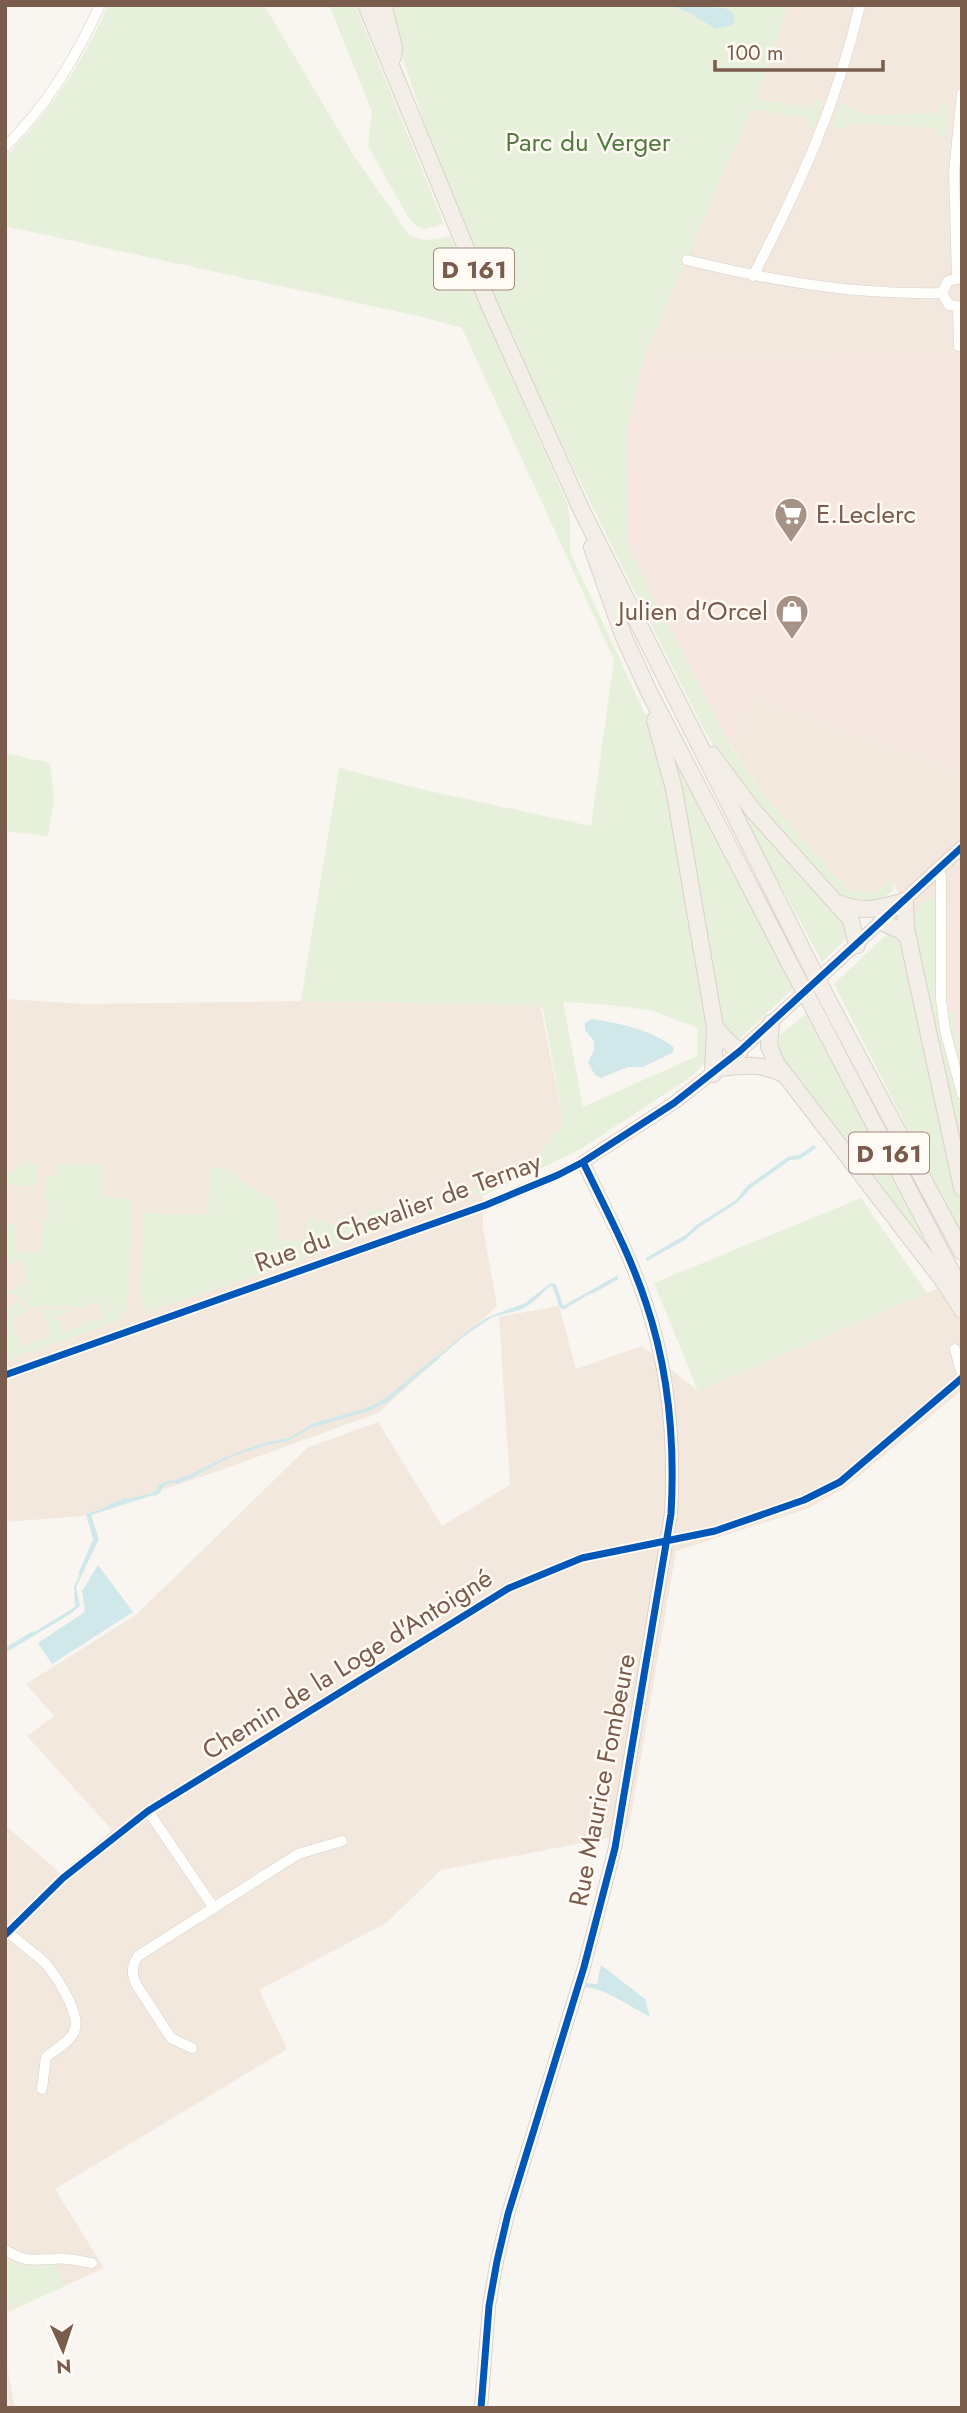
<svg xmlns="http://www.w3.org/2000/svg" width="967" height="2413" font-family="Jost,sans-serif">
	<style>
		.residential { fill: #f2e8de }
		.commercial { fill: #f6e8e1 }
		.green { fill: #e7f0db; fill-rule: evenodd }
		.water { fill: #d0e8ea }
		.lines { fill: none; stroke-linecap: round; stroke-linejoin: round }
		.stream { stroke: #d0e8ea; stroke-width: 3.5 }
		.minor-casing { stroke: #d7d1cb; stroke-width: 11 }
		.tertiary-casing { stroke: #d7d1cb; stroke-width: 14 }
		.primary-casing { stroke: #dad1cc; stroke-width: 18 }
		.minor { stroke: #fefefd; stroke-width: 10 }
		.tertiary { stroke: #fefefd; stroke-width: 12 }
		.primary { stroke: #f3eee8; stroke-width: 16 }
		.primary-bridge-casing { stroke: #dad1cc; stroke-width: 18; stroke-linecap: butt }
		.primary-bridge { stroke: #f3eee8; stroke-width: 16 }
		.cycleway-casing { stroke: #fffaf3; stroke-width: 11 }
		.cycleway { stroke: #0057b8; stroke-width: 7 }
		.labels { text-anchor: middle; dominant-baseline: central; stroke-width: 5; stroke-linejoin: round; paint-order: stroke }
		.shield { fill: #fffaf3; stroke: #a28b7f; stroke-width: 2 }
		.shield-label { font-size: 24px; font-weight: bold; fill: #7a5c4d }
		.park-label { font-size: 26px; fill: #537a41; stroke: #fffaf3 }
		.poi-label { font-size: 26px; fill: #7a5c4d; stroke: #fffaf3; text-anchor: start }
		.street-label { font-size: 26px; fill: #7a5c4d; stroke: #fffaf3 }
	</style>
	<rect width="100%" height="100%" fill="#f9f5f0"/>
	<!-- residential -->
	<path class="residential" d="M787 5H962V1104L916 925 892 881 874 893 848 891 764 795 719 728 643 360 751 109 772 57Z
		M5 999 86 1004 301 1001 540 1005 564 1123 529 1166 470 1191 483 1196V1229L497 1306 378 1413 204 1476 82 1516 5 1522Z
		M962 1276V1390L846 1487 807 1509 676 1551 629 1827 609 1838 441 1870 386 1923 259 1990 287 2049 55 2189 104 2268 5 2313V1825L61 1874 112 1830 27 1736 54 1716 26 1684 136 1615 307 1448 378 1422 442 1526 510 1485 499 1317 559 1306 576 1369 642 1346 698 1391 927 1293Z
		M5 2355 15 2408H5Z"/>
	<!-- commercial -->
	<path class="commercial" d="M962 353V771L748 694 732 749 628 547 626 436 643 360Z
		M962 861V1074L947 1013 951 894 957 865Z"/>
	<!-- green -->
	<path class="green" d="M108 5H264L354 156 408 233C421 243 435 240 450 236L567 503 570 520V552L650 725 662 767 710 1032 708 1060 692 1076 581 1149 483 1196 469 1191 529 1166 564 1123 543 1009 540 1005 301 1001 339 768 429 791 591 826 614 660 462 328 427 318 5 226V157C49 113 83 63 108 5ZM563 1002 613 1005 653 1011 698 1028 697 1056 583 1107Z
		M329 5H355L444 224 425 229 416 226 407 215 368 146 372 111Z
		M388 5H787L772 57 755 98 809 108 816 100 823 101 813 130 807 127 805 118 751 109 643 360 626 436 628 547 732 749 764 795 848 891 874 893 892 881 894 889 881 900 857 905 833 892 723 762 704 730C623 567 538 405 469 236 438 161 408 84 388 5Z
		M841 103 850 107 853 112 873 115 937 113 940 105 948 103 945 137 935 135 934 128 850 123 843 129 832 128Z
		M663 735 793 989 735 1043 721 1031Z
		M5 753 50 763 54 799 48 836 5 831Z
		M721 775 844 917 849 936 822 962Z
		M932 897 936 900V991L940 1026 962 1111V1152L913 926C915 913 919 902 932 897Z
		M894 932 905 946 962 1202V1236L834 984 887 934Z
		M953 1010 962 1066V1074L947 1013Z
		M806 1014 945 1274 782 1063 778 1047 779 1036Z
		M24 1162 37 1163 36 1184 33 1186 7 1185 5 1206V1176Z
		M57 1164 104 1165 103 1197 131 1199 127 1307 118 1321 5 1361V1299L8 1307 17 1304 15 1297 30 1312 10 1319 20 1347 51 1337 41 1309 73 1310 57 1316 63 1332 103 1318 97 1302 81 1307 40 1306 31 1309 16 1293 5 1296V1292L28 1285 21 1260 5 1265V1247L8 1246 5 1226 16 1224 15 1252 41 1254 43 1220 48 1219 49 1204 45 1203 46 1176H56Z
		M210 1168H224L238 1179 275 1201 277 1212V1240L305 1241 307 1218 335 1224 367 1227 368 1210H386L385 1216 375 1230 289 1265 286 1259 282 1261 283 1267 146 1312 141 1298 144 1213 208 1215Z
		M861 1198 927 1293 698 1391 654 1283Z
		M5 2258C22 2268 37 2267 55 2263L65 2286 12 2310 5 2297Z"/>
	<!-- water -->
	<path class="water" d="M670 5 725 8 732 12 735 19 732 25 716 29 688 12Z
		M592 1019C618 1023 654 1030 674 1048L672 1053 643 1067H628L601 1078 595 1075 588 1063 594 1050V1041L585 1030V1023Z
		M814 1145 816 1148 800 1159 790 1160 751 1188 738 1202 698 1228 685 1240 647 1261 646 1258 687 1234 695 1226 736 1200 747 1186 788 1157 799 1155Z
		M618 1275V1280L606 1284 563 1310 559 1306 553 1287 550 1286 532 1303 520 1310 492 1317 463 1337 386 1403 311 1428 288 1441 267 1445 230 1457 194 1477 164 1485 160 1493 91 1515 99 1539 76 1587 80 1606 70 1614 5 1653V1650L75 1607 74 1587 93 1547 96 1537 88 1514 132 1498 158 1492 163 1483 186 1477 225 1457 264 1443 288 1438 310 1426 374 1407 391 1397 465 1333 486 1318 525 1303 551 1283 556 1284 563 1306Z
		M98 1565 133 1612 52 1664 38 1643 85 1612 82 1591Z
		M601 1965 645 1999 650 2017C629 2006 607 1989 584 1987L585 1983 597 1984Z"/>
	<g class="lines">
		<!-- stream -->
		<path class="stream" d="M592 1292 610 1282
			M311 1426 369 1409 386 1400 437 1358
			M176 1482 192 1476
			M154 1494 157 1493 160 1486 165 1484
			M110 1506 126 1500
			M80 1574 95 1539 88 1515 93 1513
			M5 1650 33 1633"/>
		<defs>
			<path id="minor" d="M5 147C47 106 76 58 100 5
				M687 260C772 281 855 295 942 293
				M753 276C799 187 837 104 860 5
				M957 278 954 172 962 93
				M961 278 948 281 942 293 949 305 962 307
				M958 308 959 346
				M938 869 941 876V999L945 1030 962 1094
				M955 1349 962 1375
				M5 1375 486 1205 558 1175 583 1162
				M148 1811 214 1908
				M8 1932C19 1943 31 1950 42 1960 54 1972 83 2015 74 2032 69 2042 55 2050 46 2057L42 2089
				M5 1935 63 1878 148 1811 509 1588 582 1558 715 1531 804 1500 840 1482 962 1378
				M192 2048 171 2038 136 1984C131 1973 132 1966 138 1956L298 1854 342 1841
				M5 2250C25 2262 31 2260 53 2259 65 2257 79 2261 92 2263"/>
			<path id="tertiary" d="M481 2408 489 2306 497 2261 508 2214 584 1967 615 1848 671 1514C675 1443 669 1371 646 1303 630 1254 605 1208 583 1162L674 1103 740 1051 962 847"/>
			<path id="primary" d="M366 5 490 307 582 511 805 955
				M383 5 394 47 393 57
				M592 547 623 635 648 690 792 968
				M655 720 674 789 715 1027 713 1074
				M712 755 752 809 851 920 857 945
				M838 903C865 914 878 908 905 901L906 929 962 1188
				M881 922 902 931 909 940
				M829 1002 962 1252
				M817 1015 962 1292
				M771 1023 769 1046 776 1063 945 1283 962 1310
				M715 1027 731 1045 740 1051
				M720 1068C745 1065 763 1063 785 1075"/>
		</defs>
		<!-- minor casing -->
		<use href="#minor" class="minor-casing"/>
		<!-- tertiary casing -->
		<use href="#tertiary" class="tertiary-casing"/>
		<!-- primary casing -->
		<use href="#primary" class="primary-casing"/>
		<!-- minor -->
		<use href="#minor" class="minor"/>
		<!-- tertiary -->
		<use href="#tertiary" class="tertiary"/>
		<!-- primary -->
		<use href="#primary" class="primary"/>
		<defs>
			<path id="primary-bridge" d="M805 955 829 1002
				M792 968 817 1015"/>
		</defs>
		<!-- primary-bridge casing -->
		<use href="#primary-bridge" class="primary-bridge-casing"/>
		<!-- primary-bridge -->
		<use href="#primary-bridge" class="primary-bridge"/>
		<defs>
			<path id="cycleway" d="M5 1375 486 1205 558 1175 583 1162 674 1103 740 1051 962 847
				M5 1935 63 1878 148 1811 509 1588 582 1558 715 1531 804 1500 840 1482 962 1378
				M481 2408 489 2306 497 2261 508 2214 584 1967 615 1848 671 1514C675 1443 669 1371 646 1303 630 1254 605 1208 583 1162"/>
		</defs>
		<!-- cycleway casing -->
		<use href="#cycleway" class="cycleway-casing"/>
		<!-- cycleway -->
		<use href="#cycleway" class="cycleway"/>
	</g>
	<!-- icons -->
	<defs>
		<symbol id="supermarket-pin" viewBox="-11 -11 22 30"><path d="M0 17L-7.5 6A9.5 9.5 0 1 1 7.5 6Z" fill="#a69286" stroke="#fffaf3"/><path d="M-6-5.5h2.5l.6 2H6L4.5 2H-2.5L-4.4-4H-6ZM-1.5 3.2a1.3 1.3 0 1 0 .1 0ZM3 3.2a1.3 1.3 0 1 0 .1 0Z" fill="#fff"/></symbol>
		<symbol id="shop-pin" viewBox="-11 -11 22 30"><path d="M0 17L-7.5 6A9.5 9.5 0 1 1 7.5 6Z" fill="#a69286" stroke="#fffaf3"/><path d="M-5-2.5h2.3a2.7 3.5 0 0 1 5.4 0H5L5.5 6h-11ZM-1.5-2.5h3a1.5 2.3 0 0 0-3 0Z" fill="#fff"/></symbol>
	</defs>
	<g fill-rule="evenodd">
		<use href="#supermarket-pin" x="772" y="495" width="38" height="52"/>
		<use href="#shop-pin" x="773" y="592" width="38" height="52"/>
	</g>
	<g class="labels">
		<!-- shield labels -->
		<g class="shield">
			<rect x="434" y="248.5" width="80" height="41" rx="5"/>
			<rect x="849" y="1132.5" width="80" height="41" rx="5"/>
		</g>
		<g class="shield-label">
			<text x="474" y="269">D 161</text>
			<text x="889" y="1153">D 161</text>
		</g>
		<!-- park labels -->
		<g class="park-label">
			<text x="588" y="142">Parc du Verger</text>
		</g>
		<!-- poi labels -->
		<g class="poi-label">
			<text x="816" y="514">E.Leclerc</text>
			<text x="768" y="611" text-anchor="end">Julien d'Orcel</text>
		</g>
		<!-- street labels -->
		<g class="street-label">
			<text transform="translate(398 1212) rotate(-20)">Rue du Chevalier de Ternay</text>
			<text transform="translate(347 1664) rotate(-32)">Chemin de la Loge d'Antoigné</text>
			<text transform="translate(602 1780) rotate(-79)">Rue Maurice Fombeure</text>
		</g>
	</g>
	<!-- border -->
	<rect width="967" height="2413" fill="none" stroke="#7a5c4d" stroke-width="14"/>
	<!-- north arrow -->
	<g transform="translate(63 2350) rotate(177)" stroke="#fffaf3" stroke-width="5" paint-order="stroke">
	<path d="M0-5L12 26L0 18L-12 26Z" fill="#7a5c4d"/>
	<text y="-10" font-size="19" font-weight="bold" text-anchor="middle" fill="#7a5c4d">N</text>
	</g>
	<!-- scale -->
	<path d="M715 60v10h168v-10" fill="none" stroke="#7a5c4d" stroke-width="3.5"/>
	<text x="726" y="60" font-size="21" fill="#7a5c4d" stroke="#fffaf3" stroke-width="5" paint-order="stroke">100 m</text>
</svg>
